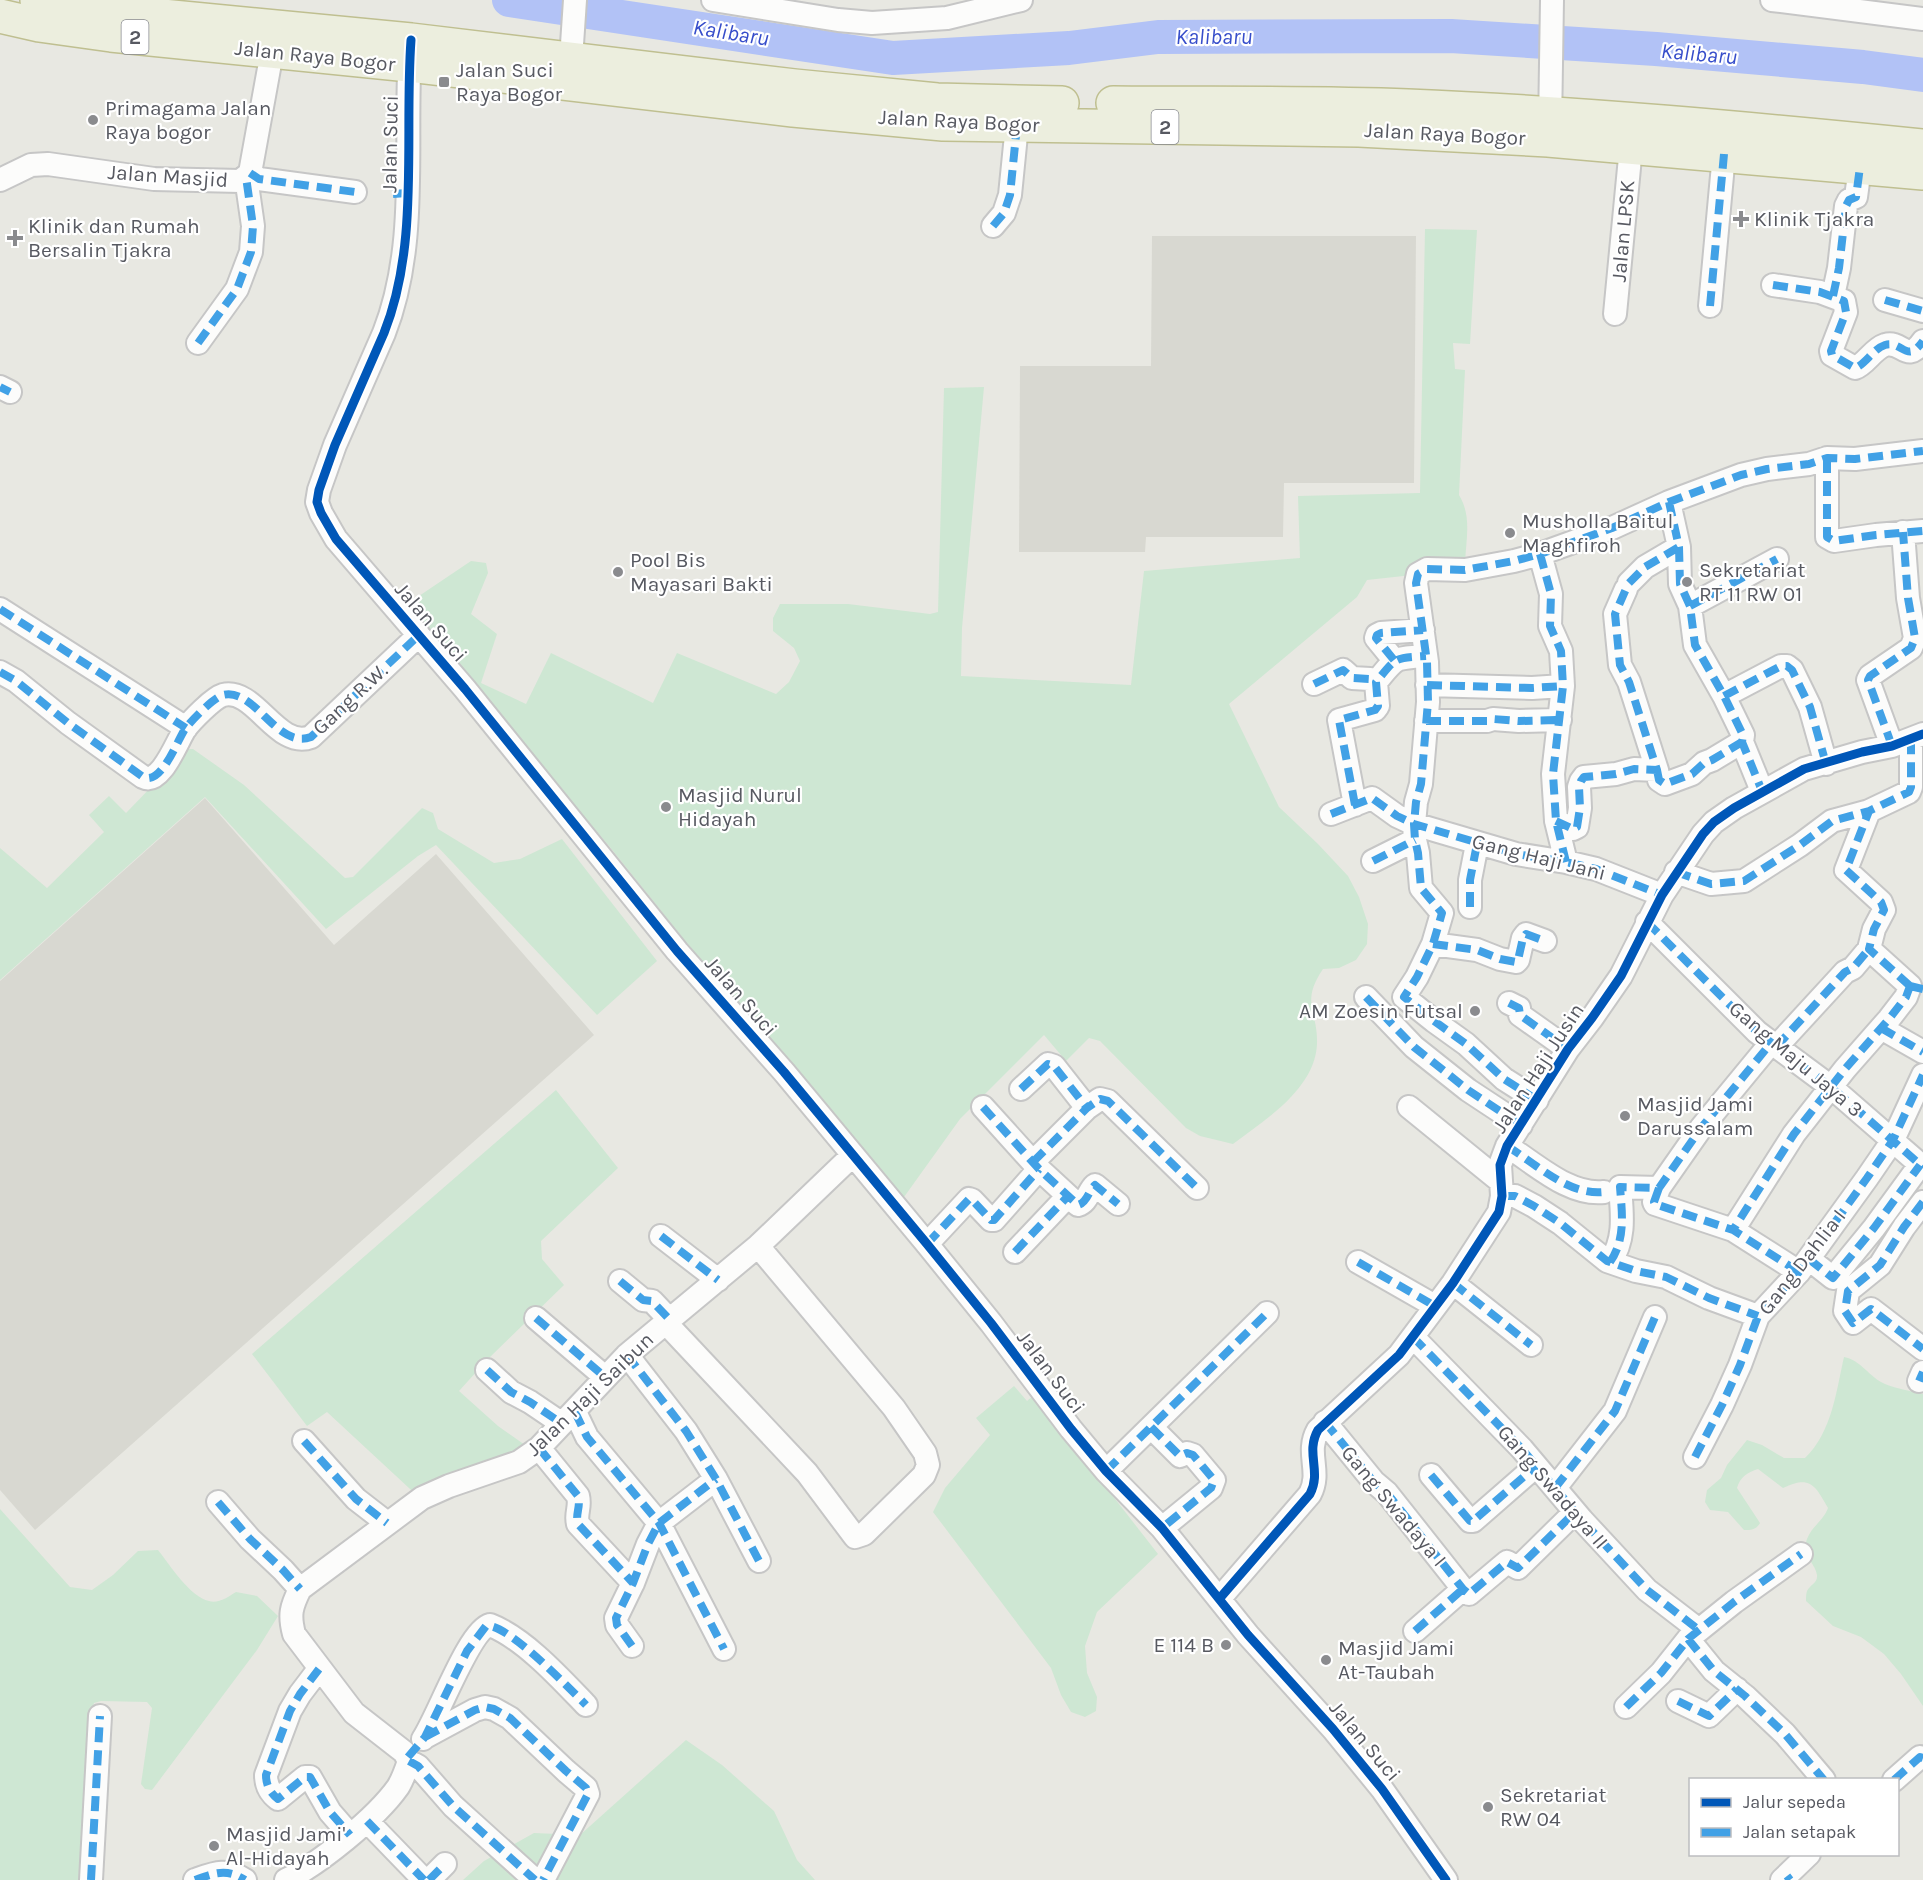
<svg xmlns="http://www.w3.org/2000/svg" width="1923" height="1880" font-family="Karla,sans-serif">
	<style>
		.industrial { fill: #d8d8d1 }
		.green { fill: #cee7d3 }
		.lines { fill: none; stroke-linecap: round; stroke-linejoin: round }
		.river { stroke: #b2c2f6; stroke-width: 34 }
		.minor-casing { stroke: #c6c6c6; stroke-width: 26 }
		.highway-casing { stroke: #bfbf90; stroke-width: 36 }
		.minor { stroke: #fcfcfb; stroke-width: 22 }
		.highway { stroke: #eceede; stroke-width: 33 }
		.quiet { stroke: #41a1e6; stroke-width: 8; stroke-dasharray: 15 8; stroke-linecap: butt }
		.cycleway-casing { stroke: #fff; stroke-width: 13 }
		.cycleway { stroke: #0057b8; stroke-width: 9 }
		.poi-dot { fill: #8a8b8e; stroke: #fff; stroke-width: 2 }
		.labels { text-anchor: middle; dominant-baseline: central; stroke-width: 4.5; stroke-linejoin: round; paint-order: stroke }
		.shield { fill: #fff; stroke: #898b90; stroke-width: 1.5 }
		.shield-label { font-size: 20px; font-weight: bold; fill: #575961 }
		.street-label { font-size: 21px; fill: #575961; stroke: #fff }
		.poi-label { font-size: 21px; fill: #575961; stroke: #fff; text-anchor: start }
		.water-label { font-size: 22px; font-style: italic; fill: #364dca; stroke: #fff }
	</style>
	<rect width="100%" height="100%" fill="#e8e8e2"/>
	<!-- industrial -->
	<path class="industrial" d="M1152 236H1416L1414 483H1284L1283 537H1146L1145 552H1019L1020 366H1151Z
		M205 798 334 945 436 854 594 1035 35 1530 0 1490V981Z"/>
	<!-- green -->
	<path class="green" d="M1425 229 1477 230 1470 344 1453 343 1455 369 1465 370 1459 495C1472 516 1466 539 1465 563L1449 571 1367 580 1357 597 1229 704 1279 807 1318 844 1348 876 1359 897 1368 924 1367 944 1356 960 1339 968 1323 969C1300 1003 1318 1010 1317 1044 1315 1089 1265 1120 1233 1144L1200 1136 1186 1128 1100 1041 1089 1038 1066 1061 1044 1035 960 1119 899 1204 856 1154 609 846 410 615 419 596 471 561 486 563 488 573 471 614 497 634 481 683 526 704 551 653 653 703 677 653 776 694 789 682 800 661 794 648 773 631V618L780 604H848L930 614 938 612 944 388 984 387 962 628 961 676 1131 685 1144 571 1300 558 1298 496 1420 493Z
		M188 749H193L244 785 345 878 353 877 422 808 433 813 438 829 494 863 520 859 562 839 657 961 597 1015 436 845 418 856 326 929 205 797 0 980V848L47 888 104 832 89 815 109 796 126 813Z
		M556 1090 618 1168 541 1241 542 1259 564 1285 488 1359 459 1391 498 1426 525 1445 532 1437 545 1446 423 1501 327 1412 307 1426 252 1354Z
		M1844 1357C1861 1360 1869 1377 1885 1384 1897 1389 1911 1391 1923 1394V1706L1901 1674 1884 1654 1861 1637 1833 1626 1806 1601C1806 1597 1806 1594 1807 1591 1810 1585 1818 1583 1817 1575 1815 1562 1801 1556 1807 1539 1812 1526 1824 1520 1828 1508 1815 1485 1810 1475 1783 1488L1758 1469C1748 1472 1740 1477 1737 1488L1760 1523C1756 1530 1751 1530 1744 1530L1728 1512 1710 1510 1705 1502 1707 1490 1721 1478 1727 1465 1747 1440 1762 1445 1784 1458H1805C1832 1432 1836 1392 1844 1357Z
		M1014 1386 1027 1401 1034 1395 1158 1554 1097 1612 1085 1646 1087 1673 1097 1697 1096 1711 1085 1717 1071 1712 1061 1695 1051 1668 933 1512 945 1488 990 1435 976 1418Z
		M0 1509 70 1587 92 1590 113 1575 138 1551 158 1550C170 1565 190 1597 209 1601 218 1604 228 1597 236 1592L257 1596 278 1616 257 1650 152 1790 145 1789 141 1784 152 1708 147 1702 101 1701 94 1703 88 1722 87 1880H0Z
		M686 1740 722 1765 774 1811 797 1860 815 1880H463L484 1861 534 1833 580 1835Z"/>
	<g class="lines">
		<!-- river -->
		<path class="river" d="M509 0 893 58 1069 48 1158 37 1451 36 1656 49 1863 67 1923 75"/>
		<defs>
			<path id="minor" d="M713 0 838 20 872 23 947 18 1021 0
				M1772 0 1923 19
				M410 50C404 144 419 244 384 333L335 445 319 490 317 502 321 513 336 539 465 689 677 951 784 1072 927 1244 991 1323 1071 1429 1106 1471 1162 1528 1248 1635 1333 1729 1382 1789 1446 1880
				M571 59 575 0
				M1550 127 1552 0
				M250 173 259 179 355 192
				M0 180 31 165 48 164 154 179 240 181 250 173 272 52
				M993 226 1004 213 1010 195 1017 125
				M1773 285 1820 292 1844 301 1846 312 1831 351 1832 355 1855 368C1866 364 1873 349 1885 345 1903 340 1906 365 1923 341
				M1833 296 1839 268 1846 206 1849 200 1856 197 1860 167
				M1885 300 1923 311
				M1710 306 1724 154
				M1615 314 1631 147
				M198 343 237 289 251 252 253 226 246 177
				M0 387 10 392
				M1827 458V537L1834 541 1876 535 1923 531
				M1669 502 1679 547 1680 584 1690 606 1695 645 1724 696 1743 735 1742 742 1762 791
				M1540 554 1551 594 1550 626 1561 651 1563 686 1553 774 1556 821 1566 862
				M1629 583 1645 567 1679 547
				M1690 606 1777 559
				M0 609 186 728
				M1394 660 1376 638 1377 635 1381 633 1423 630
				M0 672 16 681 68 723 143 777C161 786 177 741 185 729 191 721 213 698 223 695 255 687 277 750 311 737L419 635
				M1314 684 1343 670 1352 678 1370 679 1376 682
				M1427 685 1532 688 1563 686
				M1724 696 1781 666H1787L1792 670 1810 707 1826 764
				M1426 721H1487L1493 719 1519 721 1560 720
				M1892 746 1868 680 1870 676 1911 648 1915 638 1908 598 1903 532
				M1657 770 1659 780 1665 784 1692 774 1704 763 1712 760 1742 742
				M1355 805 1339 720 1375 710 1378 706 1376 682C1397 657 1393 658 1426 656
				M1331 814 1372 798 1397 816 1414 824 1516 854 1566 862 1596 869 1662 895
				M1556 821 1573 829 1577 827 1580 808 1579 787 1581 781 1584 777 1616 774 1634 769 1657 770 1629 682 1620 665 1615 614 1626 589
				M1373 861 1415 840
				M1676 872 1711 884 1744 881 1800 845 1832 821 1869 811
				M1470 907V880L1477 844
				M1647 922 1757 1032 1831 1087 1923 1167
				M1433 944 1477 950 1500 959 1516 962 1518 960 1523 938 1526 934 1545 941
				M1910 986 1869 949 1874 929 1884 910 1881 902 1846 870 1869 811 1909 792 1911 787V739
				M1366 997 1414 1047 1468 1090 1521 1125
				M1509 1003 1519 1008 1520 1015 1568 1049
				M1881 1028 1923 1052
				M1776 1047 1845 972 1853 968 1869 949
				M1021 1089 1048 1064 1054 1066 1087 1108
				M1537 1100 1504 1079 1466 1044 1434 1021 1404 997 1417 977 1433 944 1442 913 1421 888 1418 853 1415 840 1414 824 1416 802 1421 784 1428 702 1427 662 1416 583 1418 574 1427 569 1465 570 1514 561 1540 554 1612 528 1669 502 1741 475 1767 469 1809 464 1827 458 1855 459 1923 451
				M983 1107 1039 1169 1078 1205C1088 1202 1088 1191 1095 1185L1118 1204
				M1409 1107 1500 1181
				M1507 1146C1536 1164 1569 1196 1604 1192
				M1033 1162 1087 1108 1100 1099 1108 1101 1197 1188
				M1659 1188 1654 1202 1655 1204 1733 1230
				M1502 1196H1515L1534 1206 1560 1223 1607 1261 1636 1271 1666 1277 1709 1298 1758 1316
				M1923 1202 1904 1227 1880 1265 1848 1291 1845 1311 1853 1323 1871 1309 1923 1349
				M661 1236 718 1280
				M927 1244 969 1199 972 1200 991 1220H994L1039 1169
				M1015 1252 1068 1196
				M1809 1259 1833 1278 1874 1228 1920 1165
				M1358 1262 1435 1306
				M1610 1262C1626 1239 1622 1213 1620 1187L1659 1188 1701 1128 1771 1043
				M1799 1272 1733 1230 1794 1134 1845 1069 1889 1019 1906 997 1910 986
				M620 1281 643 1300 652 1301 669 1319
				M1453 1283 1531 1345
				M536 1318 605 1377
				M665 1322 807 1473 855 1537 864 1534 924 1475 928 1465 925 1453 894 1408 758 1246
				M1413 1337 1522 1449 1582 1520 1647 1590 1699 1630
				M627 1355 686 1431 716 1479 759 1561
				M487 1370 511 1392 530 1402 561 1423
				M1919 1381 1923 1372
				M575 1412 587 1437 659 1523 724 1649
				M1325 1422 1374 1482 1387 1493 1463 1589 1469 1594 1507 1562 1518 1568 1575 1512
				M1151 1427 1180 1456 1187 1453 1193 1455 1214 1480 1211 1488 1162 1528
				M304 1441 356 1499 387 1523
				M539 1448 578 1496C581 1508 575 1513 578 1524L633 1583
				M1695 1457 1722 1405 1740 1365 1758 1316 1799 1272 1867 1178 1893 1140 1923 1075
				M1106 1471 1267 1313
				M1431 1475 1470 1521H1473L1536 1466
				M1555 1488 1615 1411 1655 1317
				M218 1502 250 1539 283 1570 300 1589
				M1220 1598 1310 1494C1322 1471 1305 1453 1318 1430L1399 1355 1453 1283 1499 1212 1502 1196 1500 1165 1507 1146 1568 1049 1592 1018 1621 976 1662 895 1703 834 1714 822 1734 808 1804 769 1862 752 1892 746 1923 734
				M1415 1631 1463 1589
				M1688 1639 1714 1671 1745 1696 1785 1734 1824 1780
				M632 1646 617 1625 616 1618 633 1583 648 1544 659 1523 716 1479
				M319 1669 300 1694 290 1711 266 1775C266 1785 270 1793 278 1799L305 1777H310L330 1812 350 1835
				M1678 1701 1709 1716 1737 1689
				M1626 1707 1661 1673 1688 1639 1734 1602 1801 1554
				M425 1737 475 1710 485 1707 494 1709 510 1718 566 1771 586 1788 588 1794 543 1880
				M423 1739C438 1717 469 1630 490 1625 524 1638 561 1679 586 1705
				M409 1761 418 1766 453 1806 535 1880
				M1894 1780 1920 1757 1923 1758
				M367 1821 424 1880
				M91 1880 100 1716
				M195 1880C215 1873 226 1868 245 1880
				M286 1880C319 1864 376 1818 398 1787 403 1779 406 1770 409 1761L404 1752 354 1713 294 1634C289 1615 291 1607 300 1589L422 1498 449 1486 519 1462 539 1448 627 1355 758 1246 853 1155
				M429 1880 445 1864
				M1782 1880 1809 1854"/>
			<path id="highway" d="M37 0 111 11 411 40 795 86 937 100 1062 103
				M0 16 39 25 111 35 409 65 793 110 943 124 1359 130 1548 140 1923 173
				M1113 103C1211 104 1310 102 1408 106 1580 113 1752 129 1923 146"/>
		</defs>
		<!-- minor casing -->
		<use href="#minor" class="minor-casing"/>
		<!-- highway casing -->
		<use href="#highway" class="highway-casing"/>
		<!-- minor -->
		<use href="#minor" class="minor"/>
		<!-- highway -->
		<use href="#highway" class="highway"/>
		<!-- quiet -->
		<path class="quiet" d="M250 173 259 179 355 192
			M393 194 407 193
			M993 226 1004 213 1010 195 1017 125
			M1773 285 1820 292 1844 301 1846 312 1831 351 1832 355 1855 368C1866 364 1873 349 1885 345 1903 340 1906 365 1923 341
			M1833 296 1839 268 1846 206 1849 200 1856 197 1860 167
			M1885 300 1923 311
			M1710 306 1724 154
			M198 343 237 289 251 252 253 226 246 177
			M0 387 10 392
			M1827 458V537L1834 541 1876 535 1923 531
			M1669 502 1679 547 1680 584 1690 606 1695 645 1724 696 1743 735 1742 742 1762 791
			M1540 554 1551 594 1550 626 1561 651 1563 686 1553 774 1556 821 1566 862
			M1629 583 1645 567 1679 547
			M1690 606 1777 559
			M0 609 186 728
			M1394 660 1376 638 1377 635 1381 633 1423 630
			M0 672 16 681 68 723 143 777C161 786 177 741 185 729 191 721 213 698 223 695 255 687 277 750 311 737L419 635
			M1314 684 1343 670 1352 678 1370 679 1376 682
			M1427 685 1532 688 1563 686
			M1724 696 1781 666H1787L1792 670 1810 707 1826 764
			M1426 721H1487L1493 719 1519 721 1560 720
			M1892 746 1868 680 1870 676 1911 648 1915 638 1908 598 1903 532
			M1657 770 1659 780 1665 784 1692 774 1704 763 1712 760 1742 742
			M1355 805 1339 720 1375 710 1378 706 1376 682C1397 657 1393 658 1426 656
			M1331 814 1372 798 1397 816 1414 824 1516 854 1566 862 1596 869 1662 895
			M1556 821 1573 829 1577 827 1580 808 1579 787 1581 781 1584 777 1616 774 1634 769 1657 770 1629 682 1620 665 1615 614 1626 589
			M1373 861 1415 840
			M1676 872 1711 884 1744 881 1800 845 1832 821 1869 811
			M1470 907V880L1477 844
			M1647 922 1757 1032 1831 1087 1923 1167
			M1433 944 1477 950 1500 959 1516 962 1518 960 1523 938 1526 934 1545 941
			M1910 986 1869 949 1874 929 1884 910 1881 902 1846 870 1869 811 1909 792 1911 787V739
			M1910 986 1923 989
			M1366 997 1414 1047 1468 1090 1521 1125
			M1509 1003 1519 1008 1520 1015 1568 1049
			M1881 1028 1923 1052
			M1776 1047 1845 972 1853 968 1869 949
			M1021 1089 1048 1064 1054 1066 1087 1108
			M1537 1100 1504 1079 1466 1044 1434 1021 1404 997 1417 977 1433 944 1442 913 1421 888 1418 853 1415 840 1414 824 1416 802 1421 784 1428 702 1427 662 1416 583 1418 574 1427 569 1465 570 1514 561 1540 554 1612 528 1669 502 1741 475 1767 469 1809 464 1827 458 1855 459 1923 451
			M983 1107 1039 1169 1078 1205C1088 1202 1088 1191 1095 1185L1118 1204
			M1507 1146C1536 1164 1569 1196 1604 1192
			M1033 1162 1087 1108 1100 1099 1108 1101 1197 1188
			M1659 1188 1654 1202 1655 1204 1733 1230
			M1502 1196H1515L1534 1206 1560 1223 1607 1261 1636 1271 1666 1277 1709 1298 1758 1316
			M1923 1202 1904 1227 1880 1265 1848 1291 1845 1311 1853 1323 1871 1309 1923 1349
			M661 1236 718 1280
			M927 1244 969 1199 972 1200 991 1220H994L1039 1169
			M1015 1252 1068 1196
			M1809 1259 1833 1278 1874 1228 1920 1165
			M1358 1262 1435 1306
			M1610 1262C1626 1239 1622 1213 1620 1187L1659 1188 1701 1128 1771 1043
			M1799 1272 1733 1230 1794 1134 1845 1069 1889 1019 1906 997 1910 986
			M620 1281 643 1300 652 1301 669 1319
			M1453 1283 1531 1345
			M536 1318 605 1377
			M1413 1337 1522 1449 1582 1520 1647 1590 1699 1630
			M627 1355 686 1431 716 1479 759 1561
			M487 1370 511 1392 530 1402 561 1423
			M1919 1381 1923 1372
			M575 1412 587 1437 659 1523 724 1649
			M1325 1422 1374 1482 1387 1493 1463 1589 1469 1594 1507 1562 1518 1568 1575 1512
			M1151 1427 1180 1456 1187 1453 1193 1455 1214 1480 1211 1488 1162 1528
			M304 1441 356 1499 387 1523
			M539 1448 578 1496C581 1508 575 1513 578 1524L633 1583
			M1695 1457 1722 1405 1740 1365 1758 1316 1799 1272 1867 1178 1893 1140 1923 1075
			M1106 1471 1267 1313
			M1431 1475 1470 1521H1473L1536 1466
			M1555 1488 1615 1411 1655 1317
			M218 1502 250 1539 283 1570 300 1589
			M1415 1631 1463 1589
			M1688 1639 1714 1671 1745 1696 1785 1734 1824 1780
			M632 1646 617 1625 616 1618 633 1583 648 1544 659 1523 716 1479
			M319 1669 300 1694 290 1711 266 1775C266 1785 270 1793 278 1799L305 1777H310L330 1812 350 1835
			M1678 1701 1709 1716 1737 1689
			M1626 1707 1661 1673 1688 1639 1734 1602 1801 1554
			M425 1737 475 1710 485 1707 494 1709 510 1718 566 1771 586 1788 588 1794 543 1880
			M408 1757 425 1737 467 1651 486 1626C506 1622 570 1689 586 1705
			M409 1761 418 1766 453 1806 535 1880
			M1894 1780 1920 1757 1923 1758
			M367 1821 424 1880
			M1787 1876 1790 1880
			M91 1880 100 1716
			M195 1880C215 1873 226 1868 245 1880
			M429 1880 445 1864"/>
		<defs>
			<path id="cycleway" d="M411 40C404 136 420 243 384 333L335 445 319 490 317 502 321 513 336 539 465 689 677 951 784 1072 927 1244 991 1323 1071 1429 1106 1471 1162 1528 1248 1635 1333 1729 1382 1789 1446 1880
				M1220 1598 1310 1494C1322 1471 1305 1453 1318 1430L1399 1355 1453 1283 1499 1212 1502 1196 1500 1165 1507 1146 1568 1049 1592 1018 1621 976 1662 895 1703 834 1714 822 1734 808 1804 769 1862 752 1892 746 1923 734"/>
		</defs>
		<!-- cycleway casing -->
		<use href="#cycleway" class="cycleway-casing"/>
		<!-- cycleway -->
		<use href="#cycleway" class="cycleway"/>
	</g>
	<!-- markers -->
	<g class="poi-dot">
		<rect x="438" y="76" width="12" height="12" rx="3"/>
		<circle cx="93" cy="120" r="6"/>
		<path d="M1738 210h6v6h6v6h-6v6h-6v-6h-6v-6h6z"/>
		<path d="M12 229h6v6h6v6h-6v6h-6v-6h-6v-6h6z"/>
		<circle cx="1510" cy="533" r="6"/>
		<circle cx="618" cy="572" r="6"/>
		<circle cx="1687" cy="582" r="6"/>
		<circle cx="666" cy="807" r="6"/>
		<circle cx="1475" cy="1011" r="6"/>
		<circle cx="1625" cy="1116" r="6"/>
		<circle cx="1226" cy="1645" r="6"/>
		<circle cx="1326" cy="1660" r="6"/>
		<circle cx="1488" cy="1807" r="6"/>
		<circle cx="214" cy="1846" r="6"/>
	</g>
	<g class="labels">
		<!-- shield labels -->
		<g class="shield">
			<rect x="121.5" y="20" width="27" height="34" rx="4.5"/>
			<rect x="1151.5" y="110" width="27" height="34" rx="4.5"/>
		</g>
		<g class="shield-label">
			<text x="135" y="37">2</text>
			<text x="1165" y="127">2</text>
		</g>
		<!-- street labels -->
		<g class="street-label">
			<text transform="translate(315 56) rotate(6)">Jalan Raya Bogor</text>
			<text transform="translate(959 121) rotate(3)">Jalan Raya Bogor</text>
			<text transform="translate(1445 134) rotate(3)">Jalan Raya Bogor</text>
			<text transform="translate(390 144) rotate(-89)">Jalan Suci</text>
			<text transform="translate(168 176) rotate(4)">Jalan Masjid</text>
			<text transform="translate(1623 231) rotate(-85)">Jalan LPSK</text>
			<text transform="translate(431 622) rotate(49)">Jalan Suci</text>
			<text transform="translate(350 699) rotate(-43)">Gang R.W.</text>
			<text transform="translate(1539 857) rotate(14)">Gang Haji Jani</text>
			<text transform="translate(741 996) rotate(49)">Jalan Suci</text>
			<text transform="translate(1796 1059) rotate(40)">Gang Maju Jaya 3</text>
			<text transform="translate(1538 1068) rotate(-57)">Jalan Haji Jusin</text>
			<text transform="translate(1802 1262) rotate(-52)">Gang Dahlia I</text>
			<text transform="translate(1051 1372) rotate(53)">Jalan Suci</text>
			<text transform="translate(590 1394) rotate(-44)">Jalan Haji Saibun</text>
			<text transform="translate(1553 1487) rotate(49)">Gang Swadaya II</text>
			<text transform="translate(1394 1506) rotate(50)">Gang Swadaya I</text>
			<text transform="translate(1365 1741) rotate(50)">Jalan Suci</text>
		</g>
		<!-- poi labels -->
		<g class="poi-label">
			<text x="456" y="70">Jalan Suci<tspan x="456" dy="24">Raya Bogor</tspan></text>
			<text x="105" y="108">Primagama Jalan<tspan x="105" dy="24">Raya bogor</tspan></text>
			<text x="1754" y="219">Klinik Tjakra</text>
			<text x="28" y="226">Klinik dan Rumah<tspan x="28" dy="24">Bersalin Tjakra</tspan></text>
			<text x="1522" y="521">Musholla Baitul<tspan x="1522" dy="24">Maghfiroh</tspan></text>
			<text x="630" y="560">Pool Bis<tspan x="630" dy="24">Mayasari Bakti</tspan></text>
			<text x="1699" y="570">Sekretariat<tspan x="1699" dy="24">RT 11 RW 01</tspan></text>
			<text x="678" y="795">Masjid Nurul<tspan x="678" dy="24">Hidayah</tspan></text>
			<text x="1463" y="1011" text-anchor="end">AM Zoesin Futsal</text>
			<text x="1637" y="1104">Masjid Jami<tspan x="1637" dy="24">Darussalam</tspan></text>
			<text x="1214" y="1645" text-anchor="end">E 114 B</text>
			<text x="1338" y="1648">Masjid Jami<tspan x="1338" dy="24">At-Taubah</tspan></text>
			<text x="1500" y="1795">Sekretariat<tspan x="1500" dy="24">RW 04</tspan></text>
			<text x="226" y="1834">Masjid Jami'<tspan x="226" dy="24">Al-Hidayah</tspan></text>
		</g>
		<!-- water labels -->
		<g class="water-label">
			<text transform="translate(731 33) rotate(9)">Kalibaru</text>
			<text x="1214" y="37">Kalibaru</text>
			<text transform="translate(1699 54) rotate(5)">Kalibaru</text>
		</g>
	</g>
	<!-- legend -->
	<rect x="1689" y="1778" width="210" height="78" fill="#ffffff" stroke="#bcbdc0" stroke-width="1.5"/>
	<rect x="1701" y="1798" width="30" height="9" fill="#0057b8" stroke="#bcbdc0" stroke-width="1.5"/>
	<text x="1743" y="1808" font-size="18" fill="#575961">Jalur sepeda</text>
	<rect x="1701" y="1828" width="30" height="9" fill="#41a1e6" stroke="#bcbdc0" stroke-width="1.5"/>
	<text x="1743" y="1838" font-size="18" fill="#575961">Jalan setapak</text>
</svg>
